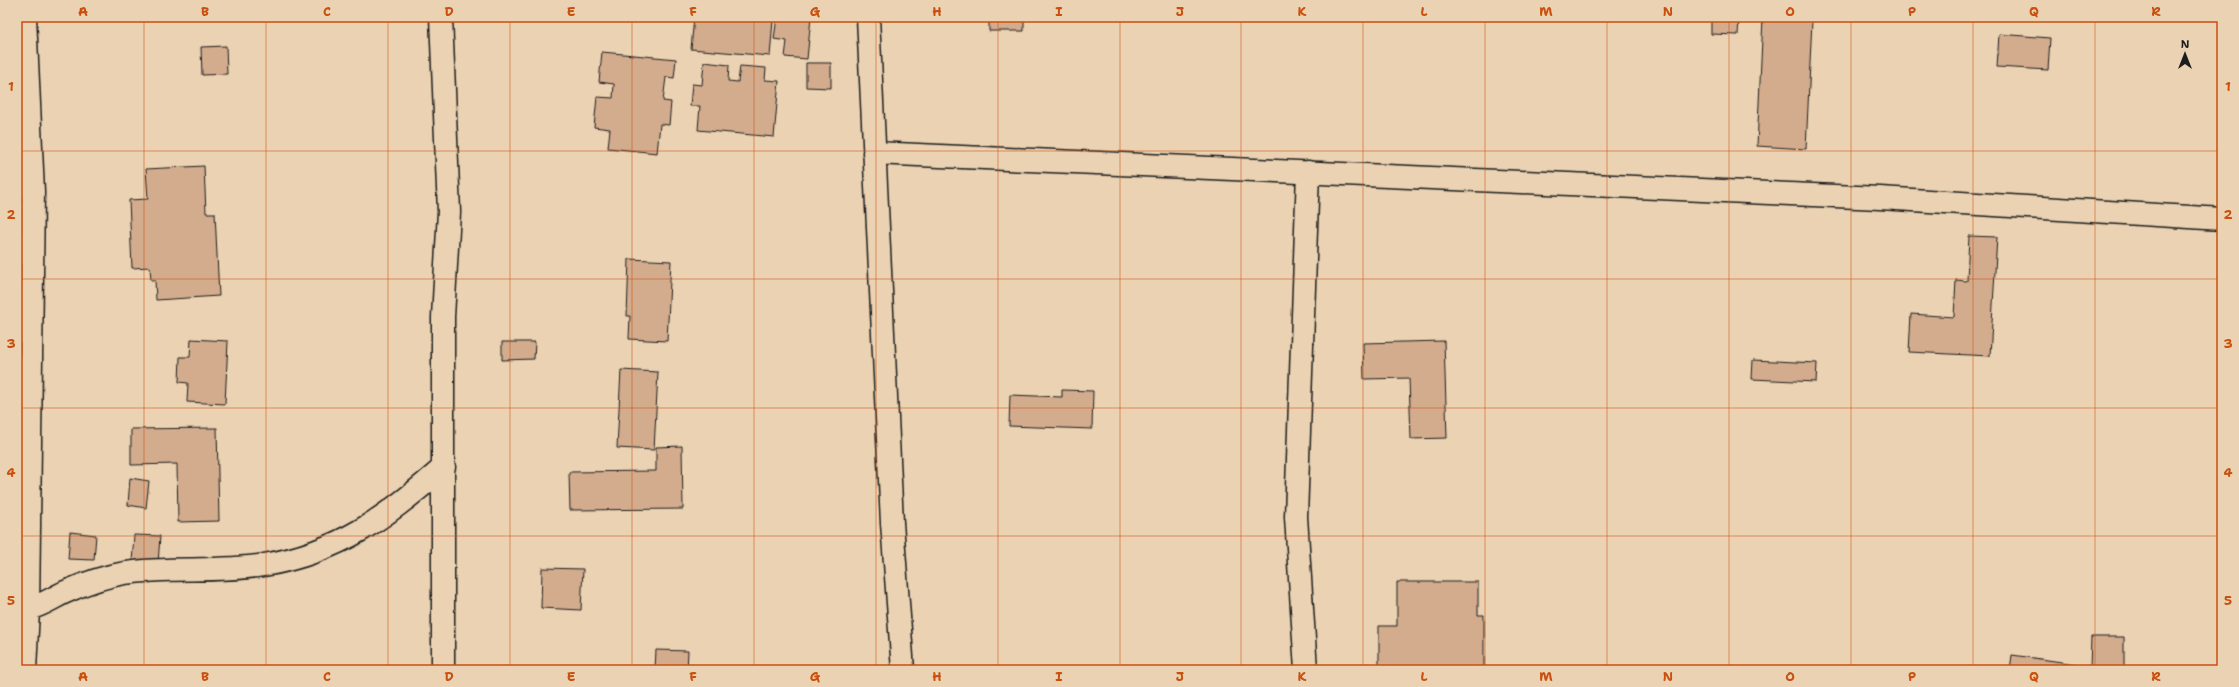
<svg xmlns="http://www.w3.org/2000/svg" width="2239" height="687" font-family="'Shantell Sans',sans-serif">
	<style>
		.building { fill: #d3ac8e; stroke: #1c1c1c }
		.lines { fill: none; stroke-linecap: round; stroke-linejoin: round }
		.street-casing { stroke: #1c1c1c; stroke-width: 25 }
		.street { stroke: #ead2b2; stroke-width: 22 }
		.grid { fill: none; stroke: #c9500e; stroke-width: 1; stroke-opacity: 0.55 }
		.neatline { fill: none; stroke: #c9500e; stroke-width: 1.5 }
		.grid-label { font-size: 13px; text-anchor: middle; font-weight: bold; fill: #c9500e }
	</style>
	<rect width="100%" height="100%" fill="#ead2b2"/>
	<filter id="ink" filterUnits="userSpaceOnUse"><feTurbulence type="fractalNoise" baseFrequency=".025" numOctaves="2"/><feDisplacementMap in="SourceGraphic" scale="8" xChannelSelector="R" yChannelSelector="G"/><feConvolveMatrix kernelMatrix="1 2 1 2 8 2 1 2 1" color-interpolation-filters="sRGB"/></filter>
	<g filter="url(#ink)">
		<!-- building -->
		<path class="building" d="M694 17H745L773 20 770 56 691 49Z
			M777 17H811L807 59 785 57 787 41 774 39Z
			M989 17H1024V31H989Z
			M1711 17H1739L1738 35 1711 34Z
			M1763 18 1812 20 1806 149 1757 146Z
			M1999 34 2050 38 2048 70 1997 67Z
			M226 46 227 74 202 75 201 47Z
			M602 52 676 59 674 78 666 77 663 101 671 102 669 125 660 124 657 153 608 148 610 129 594 127 597 97 613 98 614 84 599 82Z
			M704 62 729 65 728 81 738 82 740 66 766 68 765 80 779 81 774 137 698 130 700 106H690L692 84 702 85Z
			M806 63H831V88L806 87Z
			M204 166 206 213H215L219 296 156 300 155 280H151L150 267 132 268 129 200 148 199 146 169Z
			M1969 236 1997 237 1990 356 1909 352 1911 314 1954 317 1956 280 1967 281Z
			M629 259 671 261 667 341 629 339 630 316H627Z
			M191 339 228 341 225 404 187 402 188 383 179 382 180 357H190Z
			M1444 341 1447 438 1411 439 1409 378 1364 379 1363 343Z
			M502 342H535L534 359 502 360Z
			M1753 360 1817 363 1816 382 1752 379Z
			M621 370 658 372 654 450 617 448Z
			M1062 390 1093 391 1092 429 1009 426 1010 395 1062 397Z
			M217 428 219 521 178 522 177 464 131 465V429Z
			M682 446 683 509 570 510 569 472 656 471V447Z
			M130 478 149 481 146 508 128 505Z
			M70 532 96 535 94 560 68 559Z
			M134 535 160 536 158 564 132 562Z
			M542 568 583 569 581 610 541 608Z
			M1397 582H1478V615H1484V670H1379V626H1397Z
			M2091 637H2124V670H2090Z
			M656 650 688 651 687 670H655Z
			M2012 655 2076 664V670H2010Z"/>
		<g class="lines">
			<defs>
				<path id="street" d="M25 17 33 192 28 610 25 670
					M441 17 449 212 443 317V670
					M868 17 892 523 903 670
					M874 153 1880 198 2222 219
					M17 609C37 611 52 597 70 590 86 583 107 576 125 573 170 566 218 573 264 565 340 552 387 517 444 467
					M1306 670 1296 517 1308 172"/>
			</defs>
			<!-- street casing -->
			<use href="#street" class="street-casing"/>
			<!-- street -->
			<use href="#street" class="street"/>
		</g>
	</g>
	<!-- grid -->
	<path class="grid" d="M144 17V670M266 17V670M388 17V670M510 17V670M632 17V670M754 17V670M876 17V670M998 17V670M1120 17V670M1241 17V670M1363 17V670M1485 17V670M1607 17V670M1729 17V670M1851 17V670M1973 17V670M2095 17V670M17 151H2222M17 279H2222M17 408H2222M17 536H2222"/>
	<!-- margin -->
	<rect width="2239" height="687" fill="none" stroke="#ead2b2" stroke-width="44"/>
	<!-- north arrow -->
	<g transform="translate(2185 54)" stroke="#ead2b2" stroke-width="3" paint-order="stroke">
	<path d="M0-3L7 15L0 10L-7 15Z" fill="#1c1c1c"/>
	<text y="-6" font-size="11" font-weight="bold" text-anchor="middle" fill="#1c1c1c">N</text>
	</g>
	<rect x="22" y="22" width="2195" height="643" class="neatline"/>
	<g class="grid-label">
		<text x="83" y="16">A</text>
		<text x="205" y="16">B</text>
		<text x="327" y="16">C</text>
		<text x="449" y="16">D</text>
		<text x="571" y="16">E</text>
		<text x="693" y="16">F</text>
		<text x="815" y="16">G</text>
		<text x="937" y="16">H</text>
		<text x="1059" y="16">I</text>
		<text x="1180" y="16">J</text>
		<text x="1302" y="16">K</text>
		<text x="1424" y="16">L</text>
		<text x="1546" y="16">M</text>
		<text x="1668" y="16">N</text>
		<text x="1790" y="16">O</text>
		<text x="1912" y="16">P</text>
		<text x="2034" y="16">Q</text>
		<text x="2156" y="16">R</text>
		<text x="11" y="91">1</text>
		<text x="2228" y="91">1</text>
		<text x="11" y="219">2</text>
		<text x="2228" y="219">2</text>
		<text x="11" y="348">3</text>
		<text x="2228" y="348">3</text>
		<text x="11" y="477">4</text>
		<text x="2228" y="477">4</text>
		<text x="11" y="605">5</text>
		<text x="2228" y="605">5</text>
		<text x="83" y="681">A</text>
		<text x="205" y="681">B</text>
		<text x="327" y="681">C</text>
		<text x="449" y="681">D</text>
		<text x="571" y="681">E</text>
		<text x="693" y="681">F</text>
		<text x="815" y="681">G</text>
		<text x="937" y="681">H</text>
		<text x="1059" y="681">I</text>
		<text x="1180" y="681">J</text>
		<text x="1302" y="681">K</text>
		<text x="1424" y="681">L</text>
		<text x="1546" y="681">M</text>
		<text x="1668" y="681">N</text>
		<text x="1790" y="681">O</text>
		<text x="1912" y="681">P</text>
		<text x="2034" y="681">Q</text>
		<text x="2156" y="681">R</text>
	</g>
</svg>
